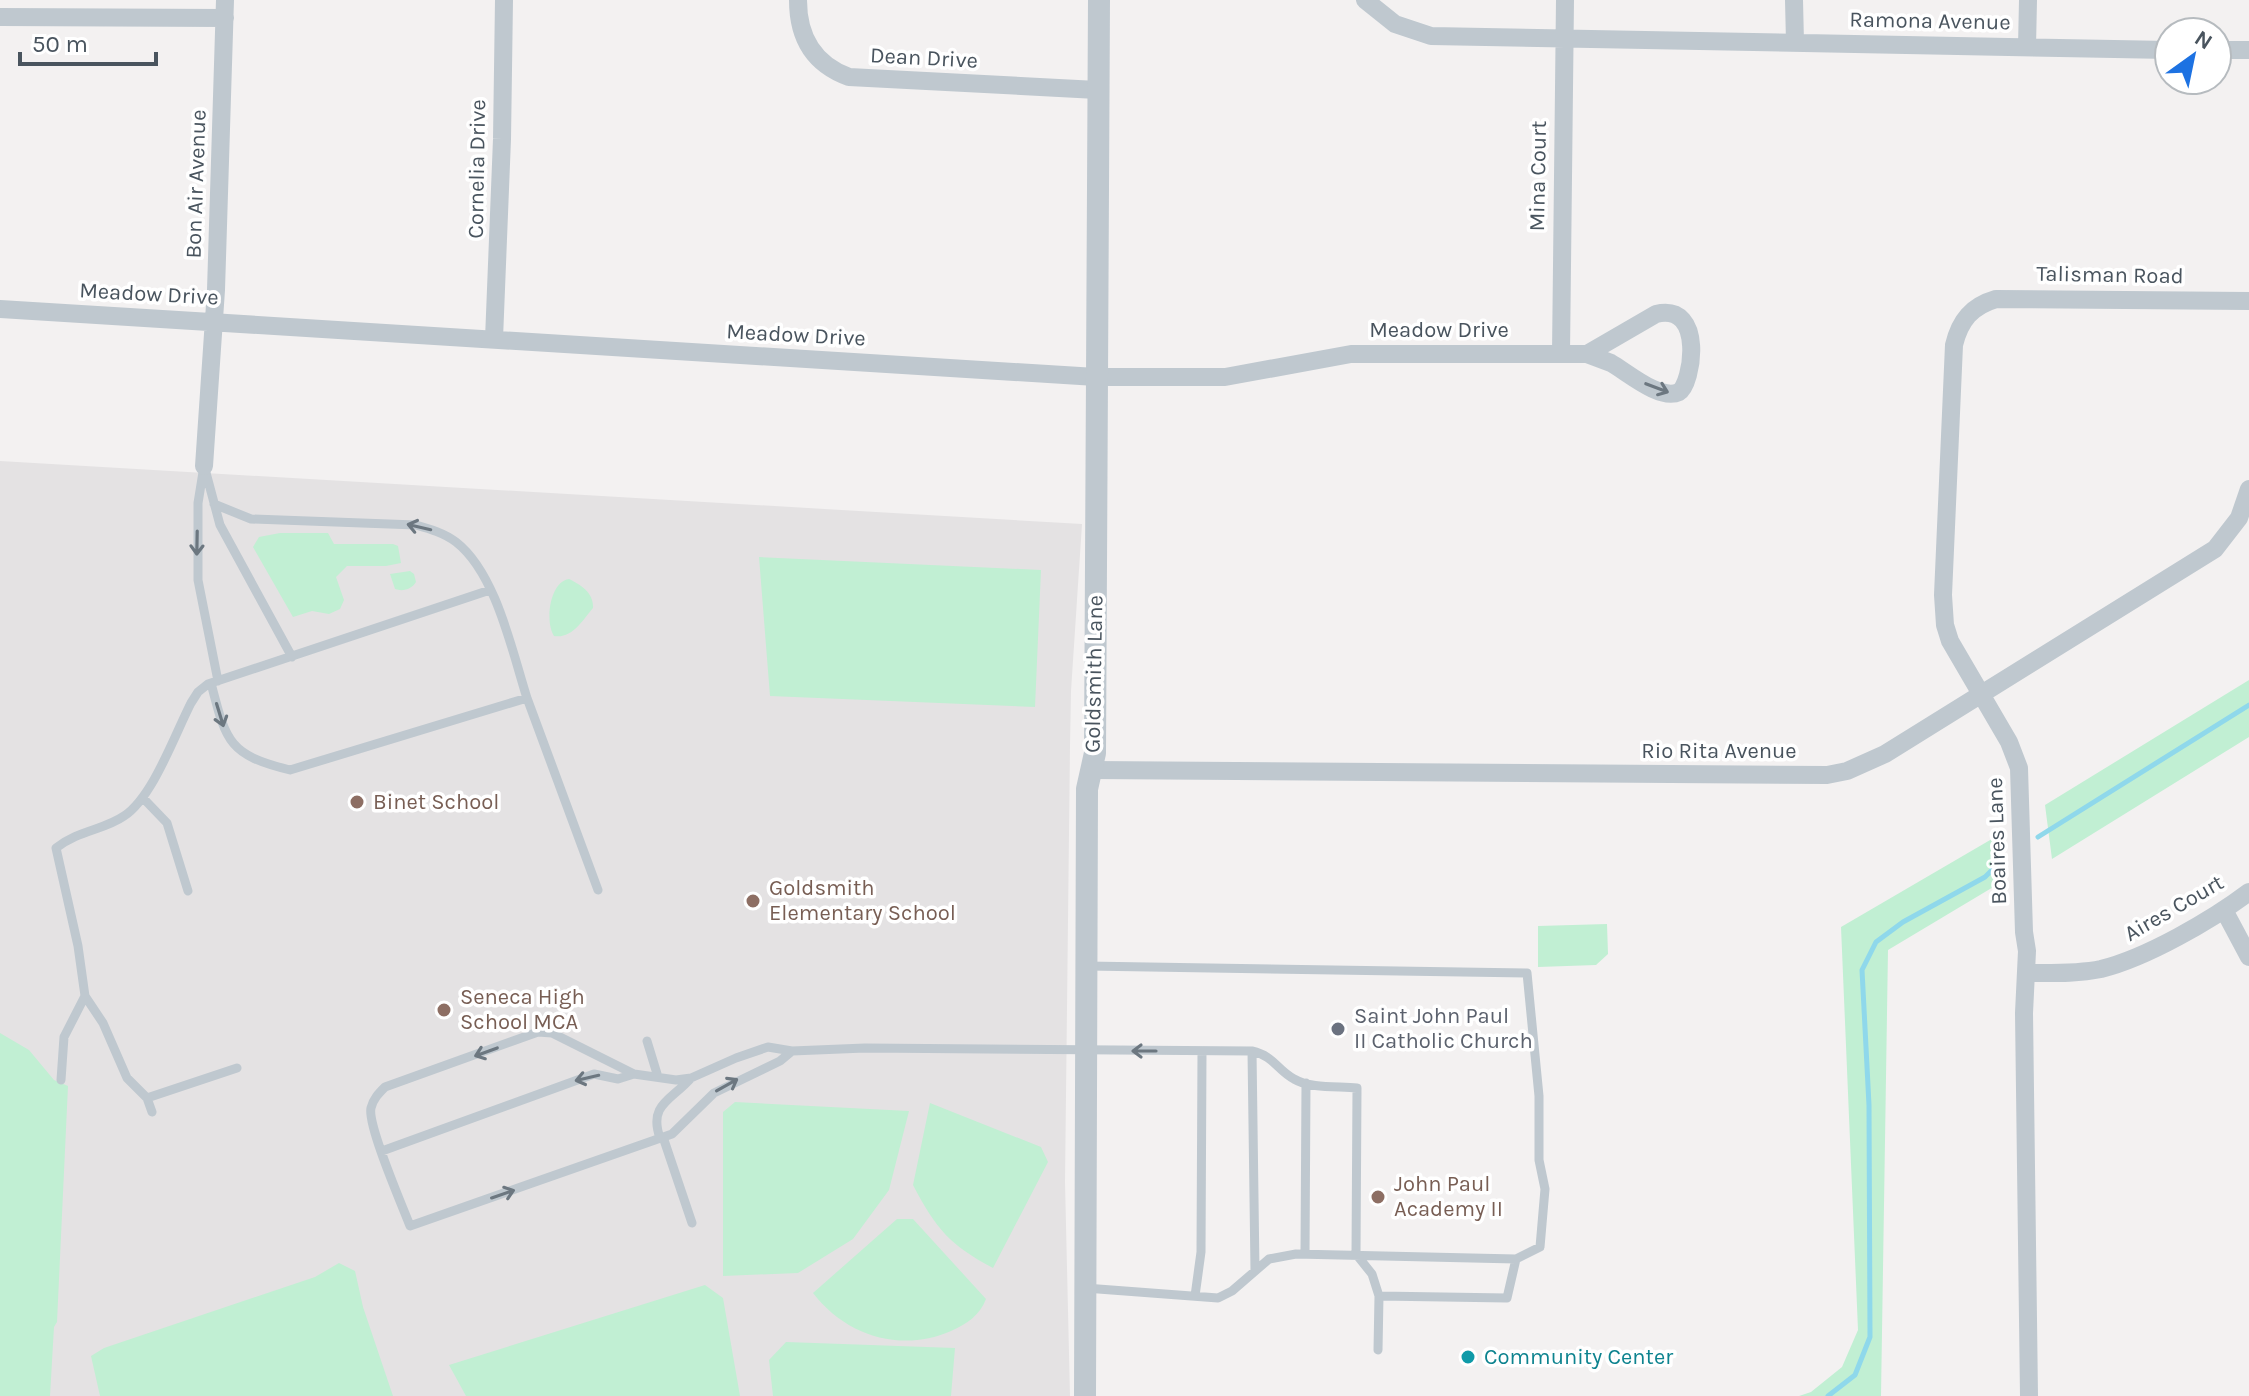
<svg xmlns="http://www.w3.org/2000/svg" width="2249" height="1396" font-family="Karla,sans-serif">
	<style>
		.education { fill: #e4e2e3 }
		.green { fill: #c1efd3 }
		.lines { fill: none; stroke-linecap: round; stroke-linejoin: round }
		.stream { stroke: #8fd8eb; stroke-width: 5 }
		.service { stroke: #bfc8cf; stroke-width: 9 }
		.minor { stroke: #bfc8cf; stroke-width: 18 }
		.tertiary { stroke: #bfc8cf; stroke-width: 22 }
		.oneway { stroke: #6c7780 }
		.education-dot { fill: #8d6e63; stroke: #fff; stroke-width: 3 }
		.worship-dot { fill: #6b7280; stroke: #fff; stroke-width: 3 }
		.culture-dot { fill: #0f9aa8; stroke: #fff; stroke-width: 3 }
		.labels { text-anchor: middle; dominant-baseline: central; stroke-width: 7; stroke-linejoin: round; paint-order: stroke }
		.street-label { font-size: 22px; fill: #49545e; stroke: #fff }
		.education-label { font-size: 22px; fill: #785e54; stroke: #fff; text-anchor: start }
		.worship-label { font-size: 22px; fill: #5b616d; stroke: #fff; text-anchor: start }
		.culture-label { font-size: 22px; fill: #0d838f; stroke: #fff; text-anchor: start }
	</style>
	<rect width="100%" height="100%" fill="#f3f1f1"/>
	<!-- education -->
	<path class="education" d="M0 461 1082 524 1071 691 1070 746 1065 1182 1070 1396H0Z"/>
	<!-- green -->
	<path class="green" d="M280 533H328L334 544H393L398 546 401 563 386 566H347L336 577 344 600 340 609 329 614 312 611 293 617 253 547 259 537Z
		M759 557 1041 570 1035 707 770 696Z
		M410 571 414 574 416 582C412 589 403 592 395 589L390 574Z
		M569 579C581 585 594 593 593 608 582 621 572 639 554 636 545 623 549 582 569 579Z
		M2249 680V737L2052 859 2045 805Z
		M1997 836 2000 883 1888 950 1881 1396H1799L1811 1392 1842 1367 1858 1330 1841 927Z
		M1607 924 1608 954 1596 965 1538 967V926Z
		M0 1033 29 1050 54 1080 68 1086 57 1322 54 1327 50 1396H0Z
		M735 1102 909 1111 889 1190 853 1239 798 1273 723 1276V1112Z
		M930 1103 1041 1147 1048 1162 993 1268C950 1245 936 1229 913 1185Z
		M897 1219H913L986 1299C980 1315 967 1324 951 1331 901 1353 846 1336 813 1293Z
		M339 1263 355 1271 363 1307 393 1396H100L91 1356 104 1348 315 1277Z
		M705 1285 723 1298 740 1396H466L449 1365Z
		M786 1342 955 1348 951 1396H773L769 1360Z"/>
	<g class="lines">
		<!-- stream -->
		<path class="stream" d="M2038 837 2249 705
			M1828 1396 1855 1375 1870 1337 1869 1105 1862 970 1876 942 1903 922 1985 877 2000 862"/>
		<!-- service -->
		<path class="service" d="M204 466 198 503V580L218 681
			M205 469 220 525 292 657
			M211 683C226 741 228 755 290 770L527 698C512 651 496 573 456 542 444 533 430 529 416 525L251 519 214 504
			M527 698 598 890
			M143 798 167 823 188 891
			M647 1041 658 1077
			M1252 1051 1255 1271
			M634 1074 552 1033 538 1032 385 1087C379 1093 373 1099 371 1108 367 1125 402 1205 410 1226L672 1134 714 1093 780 1061 792 1051
			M61 1080 64 1037 85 996
			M147 1098 237 1068
			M152 1112 147 1098 127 1078 103 1023 85 996 78 946 56 848C79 830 104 830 124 816 153 797 175 734 191 703L198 692 208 684 490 590
			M663 1137 692 1223
			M660 1138C648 1104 672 1100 691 1078
			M382 1151 594 1074 618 1079 634 1074 676 1080 691 1078 736 1058 768 1047 792 1051 865 1048 1252 1051C1274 1056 1277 1070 1294 1079 1311 1089 1338 1086 1357 1088L1356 1254 1372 1274 1379 1296 1507 1298 1516 1259 1540 1247 1545 1189 1539 1160V1096L1527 973 1087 966
			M1305 1254 1306 1083
			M1085 1288 1218 1298 1232 1291 1269 1259 1296 1254 1516 1259
			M1195 1296 1201 1252 1202 1051
			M1378 1350 1379 1296"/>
		<!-- minor -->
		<path class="minor" d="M798 0C798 37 813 64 849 77L1097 90
			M1365 0 1395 24 1431 36 2169 50
			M1794 0 1795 42
			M0 17 225 18
			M2027 47 2028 0
			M2217 50H2249
			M0 309 1096 377H1225L1351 354H1587C1595 357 1603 360 1611 363 1627 372 1660 401 1679 392 1692 385 1706 302 1656 314L1587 354
			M494 339 502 139 504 0
			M1561 354 1565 0
			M204 466 216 290 225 0
			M1091 770 1827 775 1847 771 1885 754 2215 549 2239 518 2249 489
			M2224 910 2249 957
			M2027 973C2051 973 2077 974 2101 969 2146 958 2212 920 2249 892
			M2029 1396 2024 1013 2027 951 2024 932 2019 768 2009 742 1950 641 1945 625 1943 595 1954 345C1960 320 1972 306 1996 299L2249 301"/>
		<!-- tertiary -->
		<path class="tertiary" d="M1085 1396 1087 789 1095 753 1099 0"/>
	</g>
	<!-- one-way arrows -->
	<defs><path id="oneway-shaft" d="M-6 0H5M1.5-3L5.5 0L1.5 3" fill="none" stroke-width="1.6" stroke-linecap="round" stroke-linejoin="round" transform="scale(2)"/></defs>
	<g class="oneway">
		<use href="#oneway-shaft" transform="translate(1657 388) rotate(21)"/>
		<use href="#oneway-shaft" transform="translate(419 527) rotate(-167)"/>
		<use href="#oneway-shaft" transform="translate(197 543) rotate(91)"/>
		<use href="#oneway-shaft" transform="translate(220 715) rotate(73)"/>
		<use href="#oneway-shaft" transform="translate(1144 1051) rotate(-180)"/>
		<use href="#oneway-shaft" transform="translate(486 1052) rotate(160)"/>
		<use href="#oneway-shaft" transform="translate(587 1078) rotate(167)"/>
		<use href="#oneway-shaft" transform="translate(727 1085) rotate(-29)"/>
		<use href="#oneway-shaft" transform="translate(503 1194) rotate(-19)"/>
	</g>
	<!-- markers -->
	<g class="education-dot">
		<circle cx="357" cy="802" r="8"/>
		<circle cx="753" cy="901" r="8"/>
		<circle cx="444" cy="1010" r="8"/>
		<circle cx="1378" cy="1197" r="8"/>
	</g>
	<circle class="worship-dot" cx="1338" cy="1029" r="8"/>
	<circle class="culture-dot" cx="1468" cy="1357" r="8"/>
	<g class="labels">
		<!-- street labels -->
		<g class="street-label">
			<text transform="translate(1930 21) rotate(1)">Ramona Avenue</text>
			<text transform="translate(924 58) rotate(3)">Dean Drive</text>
			<text transform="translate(477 169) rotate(-89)">Cornelia Drive</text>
			<text transform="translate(1538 176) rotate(-89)">Mina Court</text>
			<text transform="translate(196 184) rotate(-88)">Bon Air Avenue</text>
			<text transform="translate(2110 275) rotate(1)">Talisman Road</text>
			<text transform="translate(149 294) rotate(3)">Meadow Drive</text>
			<text x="1439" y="330">Meadow Drive</text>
			<text transform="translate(796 335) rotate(3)">Meadow Drive</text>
			<text transform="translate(1094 674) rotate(-89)">Goldsmith Lane</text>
			<text x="1719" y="751">Rio Rita Avenue</text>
			<text transform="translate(1997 841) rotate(-92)">Boaires Lane</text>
			<text transform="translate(2174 908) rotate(-30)">Aires Court</text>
		</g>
		<!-- education labels -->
		<g class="education-label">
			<text x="373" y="802">Binet School</text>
			<text x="769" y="888">Goldsmith<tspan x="769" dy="25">Elementary School</tspan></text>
			<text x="460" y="997">Seneca High<tspan x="460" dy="25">School MCA</tspan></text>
			<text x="1394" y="1184">John Paul<tspan x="1394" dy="25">Academy II</tspan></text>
		</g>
		<!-- worship labels -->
		<g class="worship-label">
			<text x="1354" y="1016">Saint John Paul<tspan x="1354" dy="25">II Catholic Church</tspan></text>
		</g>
		<!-- culture labels -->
		<g class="culture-label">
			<text x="1484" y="1357">Community Center</text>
		</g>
	</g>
	<!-- north arrow -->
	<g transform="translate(2193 56) rotate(33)"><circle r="38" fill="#ffffff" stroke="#b6bbbf" stroke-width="2"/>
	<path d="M0-6L14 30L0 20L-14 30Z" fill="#1d72e2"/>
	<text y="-12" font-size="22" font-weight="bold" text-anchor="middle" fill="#49545e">N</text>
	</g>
	<!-- scale -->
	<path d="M20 52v12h136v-12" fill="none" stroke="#49545e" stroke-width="4"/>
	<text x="32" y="52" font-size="24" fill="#49545e" stroke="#ffffff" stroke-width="6" paint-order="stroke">50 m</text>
</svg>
